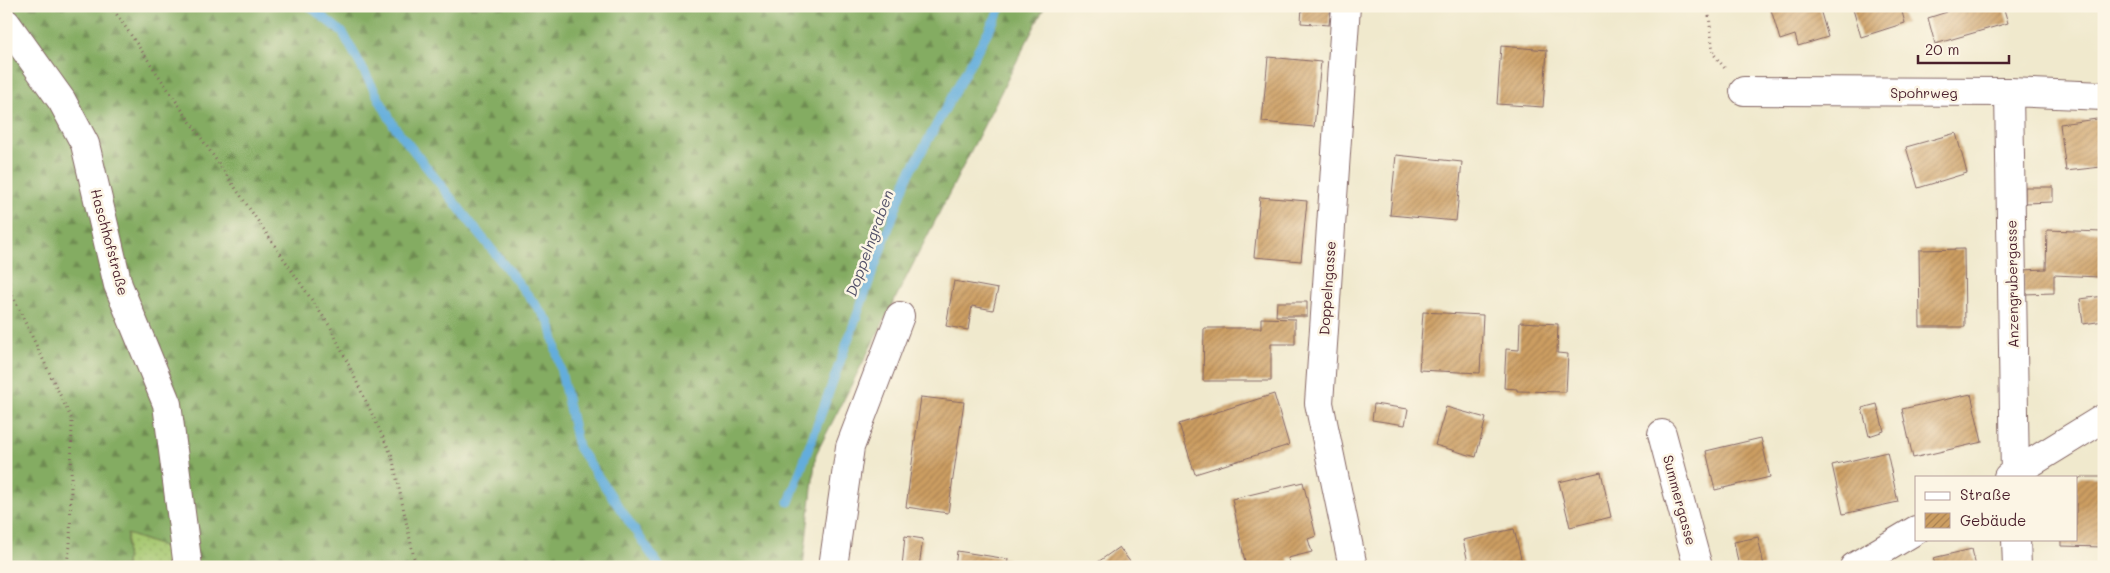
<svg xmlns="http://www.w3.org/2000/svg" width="2110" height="573" font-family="Mali,sans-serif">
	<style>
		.grass { fill: url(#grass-dots); stroke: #78734e }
		.forest { fill: url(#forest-firs); stroke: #676646 }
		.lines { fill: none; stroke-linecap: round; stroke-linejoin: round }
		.stream { stroke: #64addc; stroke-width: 9 }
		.building { fill: url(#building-hatch) }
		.minor-casing { stroke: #846664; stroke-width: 30 }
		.path { stroke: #846664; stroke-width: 3; stroke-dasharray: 1 4; stroke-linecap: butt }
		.minor { stroke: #fff; stroke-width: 28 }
		.labels { text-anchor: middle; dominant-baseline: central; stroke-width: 5; stroke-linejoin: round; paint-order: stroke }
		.street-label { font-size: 14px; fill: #4a1f2b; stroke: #fcf5e5 }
		.water-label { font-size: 15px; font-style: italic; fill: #535169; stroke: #fcf5e5 }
	</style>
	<defs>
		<pattern id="grass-dots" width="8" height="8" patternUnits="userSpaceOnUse" patternTransform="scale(1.25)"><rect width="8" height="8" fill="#a5c770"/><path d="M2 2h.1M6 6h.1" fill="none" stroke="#90aa61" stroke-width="1.8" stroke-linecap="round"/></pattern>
		<pattern id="forest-firs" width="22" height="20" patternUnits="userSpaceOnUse" patternTransform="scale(1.25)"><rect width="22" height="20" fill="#84ac62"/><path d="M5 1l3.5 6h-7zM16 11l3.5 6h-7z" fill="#6e8b51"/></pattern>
		<pattern id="building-hatch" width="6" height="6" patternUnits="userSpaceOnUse" patternTransform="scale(1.25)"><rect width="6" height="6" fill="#cc9e62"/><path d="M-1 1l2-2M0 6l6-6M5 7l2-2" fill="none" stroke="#a88051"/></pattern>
	</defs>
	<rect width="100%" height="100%" fill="#fcf5e5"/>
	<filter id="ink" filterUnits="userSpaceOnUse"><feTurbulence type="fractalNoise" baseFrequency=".02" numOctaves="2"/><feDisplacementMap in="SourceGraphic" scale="10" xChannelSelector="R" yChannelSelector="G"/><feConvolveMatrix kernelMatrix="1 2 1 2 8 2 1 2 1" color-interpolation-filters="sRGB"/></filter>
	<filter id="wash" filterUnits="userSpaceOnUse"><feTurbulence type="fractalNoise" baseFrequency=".0096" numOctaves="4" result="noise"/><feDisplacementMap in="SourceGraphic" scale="20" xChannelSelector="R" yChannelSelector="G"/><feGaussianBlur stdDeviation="1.12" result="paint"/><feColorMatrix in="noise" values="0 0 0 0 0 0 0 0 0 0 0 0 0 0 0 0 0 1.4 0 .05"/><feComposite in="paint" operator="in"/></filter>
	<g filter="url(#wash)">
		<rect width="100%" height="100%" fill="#f0e9cd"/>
		<!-- grass -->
		<path class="grass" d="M127 534 168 548 171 567H126Z"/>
		<!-- forest -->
		<path class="forest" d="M6 6H1045L816 454 803 567H171L168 548 127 534 126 567H6Z"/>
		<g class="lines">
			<!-- stream -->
			<path class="stream" d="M309 6 343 33 394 126 550 323 578 447 660 567
				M789 502 907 178 1002 6"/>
		</g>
		<g id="blocks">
			<!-- building -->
			<path class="building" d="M1302 6H1331L1329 25 1301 23Z
				M1770 6H1819L1828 37 1798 46 1795 35 1780 40Z
				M1852 6H1904L1901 8 1905 23 1861 37Z
				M1945 6H2003L2008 23 1935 44 1928 18 1947 12Z
				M1501 46 1547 50 1543 107 1497 104Z
				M1268 57 1321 62 1314 127 1262 122Z
				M2104 118V154H2099L2101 167 2066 171 2060 124Z
				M1956 133 1967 173 1918 188 1906 147Z
				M1396 155 1462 162 1456 221 1390 215Z
				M2025 187H2053V202L2025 203Z
				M1260 197 1307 201 1301 261 1254 257Z
				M2047 230 2102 232 2100 277 2054 275V293L2024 294 2023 270 2046 269Z
				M1964 249 1965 327H1920L1919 250Z
				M954 281 998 289 993 310 972 306 968 330 946 326Z
				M2104 296V321L2083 324 2080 299Z
				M1277 302H1307V316H1276Z
				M1423 312 1483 315 1480 373 1419 370Z
				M1261 318 1295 319V344H1271V381H1203L1204 328H1261Z
				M1520 322 1558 324 1557 353 1568 354 1566 392 1517 391V389L1504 388 1506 349 1519 350Z
				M1274 394 1289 445 1195 474 1179 424Z
				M1971 394 1982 442 1913 458 1902 409Z
				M921 397 964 402 948 513 906 507Z
				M1374 404 1408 409 1405 425 1372 420Z
				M1877 404 1884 431 1869 436 1862 408Z
				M1446 407 1486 418 1476 457 1435 445Z
				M1761 438 1770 477 1715 490 1706 451Z
				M1887 452 1898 502 1843 514 1832 465Z
				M1601 472 1611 517 1570 527 1559 482Z
				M2081 477H2104V547L2061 546V539H2076V481Z
				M1303 482 1316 536 1308 539 1312 552 1288 558 1290 567H1246L1232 499Z
				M1514 529 1523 567H1469L1463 540Z
				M905 536 923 539 919 567H902Z
				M1758 537 1764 566 1739 567 1734 542Z
				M1119 547 1134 567H1091Z
				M1972 549 1976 567H1936L1933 558Z
				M957 551 1008 559 1007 567H955Z"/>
		</g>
	</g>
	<g filter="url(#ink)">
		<use href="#blocks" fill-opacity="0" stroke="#846664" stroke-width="1"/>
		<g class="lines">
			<defs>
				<path id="minor" d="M1346 6 1319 403 1353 567
					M6 23 62 101 85 144 118 285 167 404 188 567
					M1744 91 2009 92 2104 96
					M2009 92 2015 477
					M1662 434 1698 567
					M2008 477 2104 418
					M2016 539 2017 567
					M833 567 850 447 900 316
					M1854 567 1916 530"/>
			</defs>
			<!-- minor casing -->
			<use href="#minor" class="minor-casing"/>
			<!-- path -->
			<path class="path" d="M111 6 331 328 392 456 416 567
				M1708 6 1713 53 1726 70
				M6 282 72 420 70 546 66 567"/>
			<!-- minor -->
			<use href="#minor" class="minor"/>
		</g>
	</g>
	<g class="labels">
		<!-- street labels -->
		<g class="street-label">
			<text x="1924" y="92">Spohrweg</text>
			<text transform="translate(110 242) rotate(75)">Haschhofstraße</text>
			<text transform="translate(2012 284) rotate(-91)">Anzengrubergasse</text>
			<text transform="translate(1327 288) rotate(-86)">Doppelngasse</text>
			<text transform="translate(1680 500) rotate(75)">Summergasse</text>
		</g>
		<!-- water labels -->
		<g class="water-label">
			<text transform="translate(869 243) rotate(-70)">Doppelngraben</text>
		</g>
	</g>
	<!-- margin -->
	<rect width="2110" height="573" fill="none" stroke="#fcf5e5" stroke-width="25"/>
	<!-- legend -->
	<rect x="1915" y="476" width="162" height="65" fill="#fcf5e5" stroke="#b59f9b"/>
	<rect x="1925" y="492" width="25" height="8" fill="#ffffff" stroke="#b59f9b"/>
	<text x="1960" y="500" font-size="15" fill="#4a1f2b">Straße</text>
	<rect x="1925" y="513" width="25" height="15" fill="url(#building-hatch)" stroke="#b59f9b"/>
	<text x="1960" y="526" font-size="15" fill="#4a1f2b">Gebäude</text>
	<!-- scale -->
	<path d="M1918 55v8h91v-8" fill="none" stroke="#4a1f2b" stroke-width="2.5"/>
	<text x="1925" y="55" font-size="15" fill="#4a1f2b" stroke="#fcf5e5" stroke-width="4" paint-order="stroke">20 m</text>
</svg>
